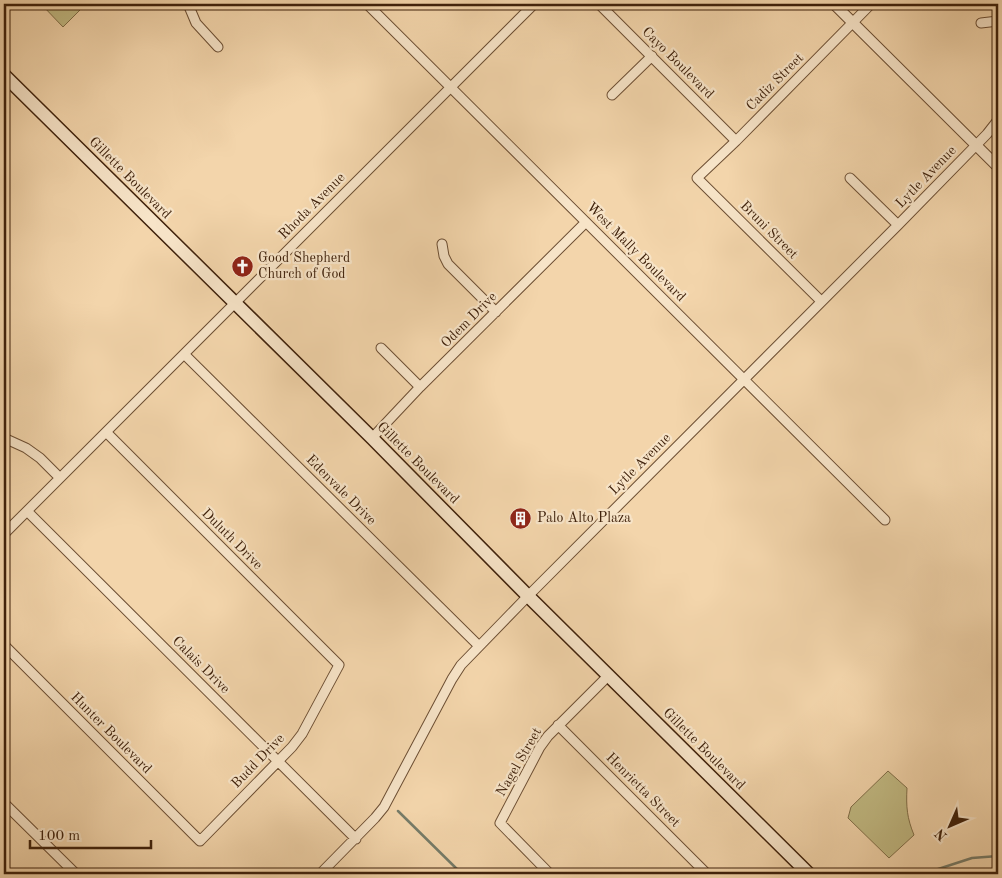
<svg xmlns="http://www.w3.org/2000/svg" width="1002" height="878" font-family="'Old Standard TT',serif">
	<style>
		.green { fill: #c2bb84; stroke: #806e48 }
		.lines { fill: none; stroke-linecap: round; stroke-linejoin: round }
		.stream { stroke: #767c69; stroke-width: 2.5 }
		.minor-casing { stroke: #6c4e33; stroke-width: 11 }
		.tertiary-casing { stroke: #6c4e33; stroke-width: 12 }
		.secondary-casing { stroke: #3f210b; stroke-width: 15 }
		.minor { stroke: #f7e4c8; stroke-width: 9 }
		.tertiary { stroke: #f7e4c8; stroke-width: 10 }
		.secondary { stroke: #f7e4c8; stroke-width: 12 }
		.labels { text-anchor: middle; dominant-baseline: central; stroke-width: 4.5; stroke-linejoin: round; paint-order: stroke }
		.street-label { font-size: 14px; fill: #3f210b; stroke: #f7e4c8 }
		.poi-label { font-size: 14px; fill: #3f210b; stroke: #f7e4c8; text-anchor: start }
	</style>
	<rect width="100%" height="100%" fill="#f3d5ab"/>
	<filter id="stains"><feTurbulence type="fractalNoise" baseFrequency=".004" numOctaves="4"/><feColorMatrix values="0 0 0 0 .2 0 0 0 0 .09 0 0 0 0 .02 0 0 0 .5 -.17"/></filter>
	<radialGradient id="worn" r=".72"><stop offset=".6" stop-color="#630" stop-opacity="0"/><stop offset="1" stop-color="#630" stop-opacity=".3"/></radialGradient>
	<!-- green -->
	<path class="green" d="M41 4H86L63 27Z
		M888 771 907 788C906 807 907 818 914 835L889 858 848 818 851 807Z"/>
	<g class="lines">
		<!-- stream -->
		<path class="stream" d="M398 811 462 874
			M924 874 929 872 972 858 998 856"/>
		<defs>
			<path id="minor" d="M144 4H149
				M188 4 196 23 218 47
				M367 4 885 520
				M599 4 736 141
				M981 23 998 21
				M612 95 652 56
				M850 178 898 225
				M442 244 444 256 448 264 496 312
				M821 301 697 178 736 141 871 4
				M381 348 420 387
				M184 354 479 646
				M4 438 26 448 40 458 60 478
				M372 438 420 387 586 222
				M27 511 356 839
				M4 534 534 4
				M4 645 200 841 292 747 302 734 339 665 106 432
				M558 725 707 874
				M4 803 76 874
				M320 874 375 818 384 807 452 679 461 665 528 596 898 225 987 134 998 120
				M550 874 500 823 540 747 548 736 609 675"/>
			<path id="tertiary" d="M834 4 998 167"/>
			<path id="secondary" d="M4 75 372 438 528 596 809 874"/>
		</defs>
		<!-- minor casing -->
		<use href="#minor" class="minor-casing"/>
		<!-- tertiary casing -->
		<use href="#tertiary" class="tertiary-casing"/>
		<!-- secondary casing -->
		<use href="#secondary" class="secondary-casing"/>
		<!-- minor -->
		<use href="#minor" class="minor"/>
		<!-- tertiary -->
		<use href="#tertiary" class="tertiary"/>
		<!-- secondary -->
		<use href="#secondary" class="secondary"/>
	</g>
	<!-- icons -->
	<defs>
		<symbol id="church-disc" viewBox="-11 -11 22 22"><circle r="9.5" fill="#8f2418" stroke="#f7e4c8"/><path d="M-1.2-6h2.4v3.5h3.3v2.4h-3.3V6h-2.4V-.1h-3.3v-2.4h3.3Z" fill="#fff"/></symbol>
		<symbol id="building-disc" viewBox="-11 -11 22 22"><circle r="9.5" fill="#8f2418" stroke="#f7e4c8"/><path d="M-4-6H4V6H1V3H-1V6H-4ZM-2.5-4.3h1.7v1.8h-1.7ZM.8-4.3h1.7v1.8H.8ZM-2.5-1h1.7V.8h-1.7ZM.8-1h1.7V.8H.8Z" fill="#fff"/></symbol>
	</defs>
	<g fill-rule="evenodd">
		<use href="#church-disc" x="230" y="254" width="25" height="25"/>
		<use href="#building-disc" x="508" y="506" width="25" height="25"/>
	</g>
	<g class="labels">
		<!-- street labels -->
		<g class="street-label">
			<text transform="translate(678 63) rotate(45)">Cayo Boulevard</text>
			<text transform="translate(775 82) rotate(-45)">Cadiz Street</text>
			<text transform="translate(926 177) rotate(-46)">Lytle Avenue</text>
			<text transform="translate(130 178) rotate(45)">Gillette Boulevard</text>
			<text transform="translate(312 206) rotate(-45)">Rhoda Avenue</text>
			<text transform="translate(769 230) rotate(45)">Bruni Street</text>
			<text transform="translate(636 252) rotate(45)">West Mally Boulevard</text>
			<text transform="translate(469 320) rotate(-45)">Odem Drive</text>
			<text transform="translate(418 463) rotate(45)">Gillette Boulevard</text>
			<text transform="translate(640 464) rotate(-45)">Lytle Avenue</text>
			<text transform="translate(341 490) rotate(45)">Edenvale Drive</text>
			<text transform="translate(232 539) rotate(45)">Duluth Drive</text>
			<text transform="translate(201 665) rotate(45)">Calais Drive</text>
			<text transform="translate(111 733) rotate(45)">Hunter Boulevard</text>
			<text transform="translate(704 749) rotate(45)">Gillette Boulevard</text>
			<text transform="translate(258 761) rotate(-46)">Budd Drive</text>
			<text transform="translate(519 762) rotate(-60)">Nagel Street</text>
			<text transform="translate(643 790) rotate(45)">Henrietta Street</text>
		</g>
		<!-- poi labels -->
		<g class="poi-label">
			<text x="258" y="258">Good Shepherd<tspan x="258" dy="16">Church of God</tspan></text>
			<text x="537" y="518">Palo Alto Plaza</text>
		</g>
	</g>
	<!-- margin -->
	<rect width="1002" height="878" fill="none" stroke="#f3d5ab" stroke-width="20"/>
	<rect x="5" y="5" width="992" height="868" fill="none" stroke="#3f210b" stroke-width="2.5"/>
	<rect x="10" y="10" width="982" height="858" fill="none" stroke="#3f210b"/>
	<!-- north arrow -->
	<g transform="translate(950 826) rotate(225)" stroke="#f7e4c8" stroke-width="4" paint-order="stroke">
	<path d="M0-4L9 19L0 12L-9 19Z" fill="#3f210b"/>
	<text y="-8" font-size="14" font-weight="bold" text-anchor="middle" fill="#3f210b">N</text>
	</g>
	<!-- scale -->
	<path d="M30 840v8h121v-8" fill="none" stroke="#3f210b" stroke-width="2.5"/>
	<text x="38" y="840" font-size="15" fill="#3f210b" stroke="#f7e4c8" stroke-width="4" paint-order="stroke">100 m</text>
	<rect width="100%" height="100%" filter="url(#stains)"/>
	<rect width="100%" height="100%" fill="url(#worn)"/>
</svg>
